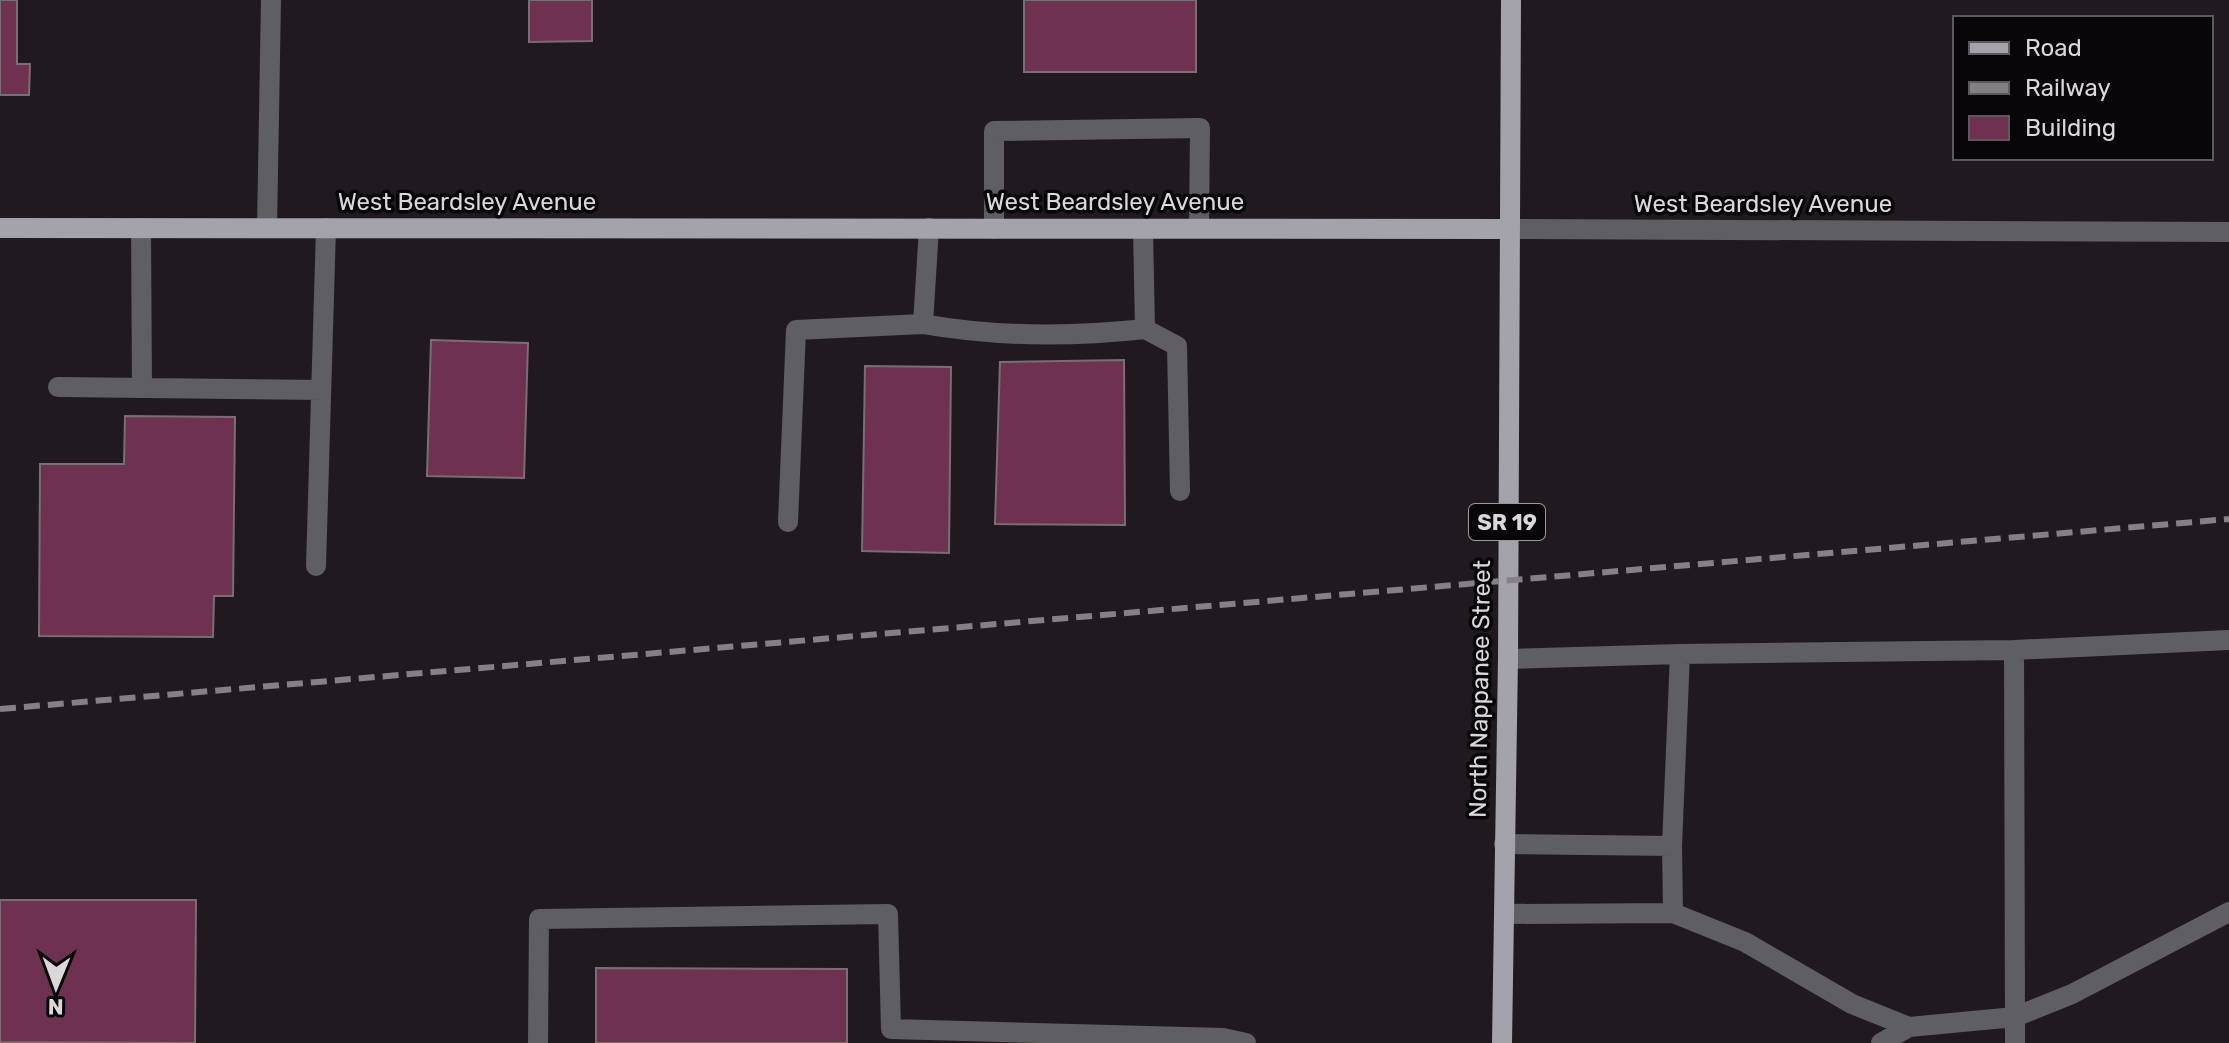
<svg xmlns="http://www.w3.org/2000/svg" width="2229" height="1043" font-family="Rubik,sans-serif">
	<style>
		.building { fill: #6e3150; stroke: #796e73; stroke-width: 2 }
		.lines { fill: none; stroke-linecap: round; stroke-linejoin: round }
		.minor { stroke: #5f5f63; stroke-width: 20 }
		.major { stroke: #a4a2ab; stroke-width: 20 }
		.rail { stroke: #858085; stroke-width: 6; stroke-dasharray: 16 8; stroke-linecap: butt }
		.labels { text-anchor: middle; dominant-baseline: central; stroke-width: 7; stroke-linejoin: round; paint-order: stroke }
		.shield { fill: #080608; stroke: #9c989c; stroke-width: 2 }
		.shield-label { font-size: 22px; font-weight: bold; fill: #dbd7db }
		.street-label { font-size: 24px; fill: #dbd7db; stroke: #080608 }
	</style>
	<rect width="100%" height="100%" fill="#201a20"/>
	<!-- building -->
	<path class="building" d="M0 0H17V64H30L29 95H0Z
		M529 0H592V41L529 42Z
		M1024 0H1196V72H1024Z
		M431 340 528 343 524 478 427 476Z
		M1124 360 1125 525 995 524 1000 362Z
		M865 366 951 367 949 553 862 551Z
		M125 416 235 417 233 596H214L213 637 39 636 40 464H124Z
		M0 900H196L195 1043 0 1042Z
		M596 968 847 969V1043H596Z"/>
	<g class="lines">
		<!-- minor -->
		<path class="minor" d="M141 228 142 388
			M267 228 271 0
			M994 229V131L1200 128 1199 228
			M1143 229 1145 329 1177 346 1180 491
			M1509 229 2229 232
			M923 324C996 337 1071 337 1145 329
			M58 387 321 390
			M788 522 796 330 923 324 929 228
			M316 566 326 228
			M2014 650 2229 640
			M1504 844 1672 846 1680 654 1508 659
			M1673 913 1745 942 1852 1004 1909 1027 2015 1017 2014 650 1680 654
			M1504 914 1673 913 1672 846
			M538 1043 539 919 888 914 891 1029 1223 1038 1246 1043
			M1881 1043 1909 1027
			M2015 1043V1017L2072 994 2229 912"/>
		<!-- major -->
		<path class="major" d="M0 228 1509 229
			M1502 1043 1508 659 1511 0"/>
		<!-- rail -->
		<path class="rail" d="M0 709 2229 519"/>
	</g>
	<g class="labels">
		<!-- shield labels -->
		<rect class="shield" x="1469" y="504" width="76" height="36" rx="6"/>
		<g class="shield-label">
			<text x="1507" y="522">SR 19</text>
		</g>
		<!-- street labels -->
		<g class="street-label">
			<text x="467" y="202">West Beardsley Avenue</text>
			<text x="1115" y="202">West Beardsley Avenue</text>
			<text x="1763" y="204">West Beardsley Avenue</text>
			<text transform="translate(1480 689) rotate(-89)">North Nappanee Street</text>
		</g>
	</g>
	<!-- legend -->
	<rect x="1953" y="16" width="260" height="144" fill="#080608" stroke="#5c5a5c" stroke-width="2"/>
	<rect x="1969" y="42" width="40" height="12" fill="#a4a2ab" stroke="#5c5a5c" stroke-width="2"/>
	<text x="2025" y="56" font-size="24" fill="#dbd7db">Road</text>
	<rect x="1969" y="82" width="40" height="12" fill="#858085" stroke="#5c5a5c" stroke-width="2"/>
	<text x="2025" y="96" font-size="24" fill="#dbd7db">Railway</text>
	<rect x="1969" y="116" width="40" height="24" fill="#6e3150" stroke="#5c5a5c" stroke-width="2"/>
	<text x="2025" y="136" font-size="24" fill="#dbd7db">Building</text>
	<!-- north arrow -->
	<g transform="translate(56 987) rotate(181)" stroke="#080608" stroke-width="6" paint-order="stroke">
	<path d="M0-6L14 30L0 20L-14 30Z" fill="#dbd7db"/>
	<text y="-12" font-size="22" font-weight="bold" text-anchor="middle" fill="#dbd7db">N</text>
	</g>
</svg>
